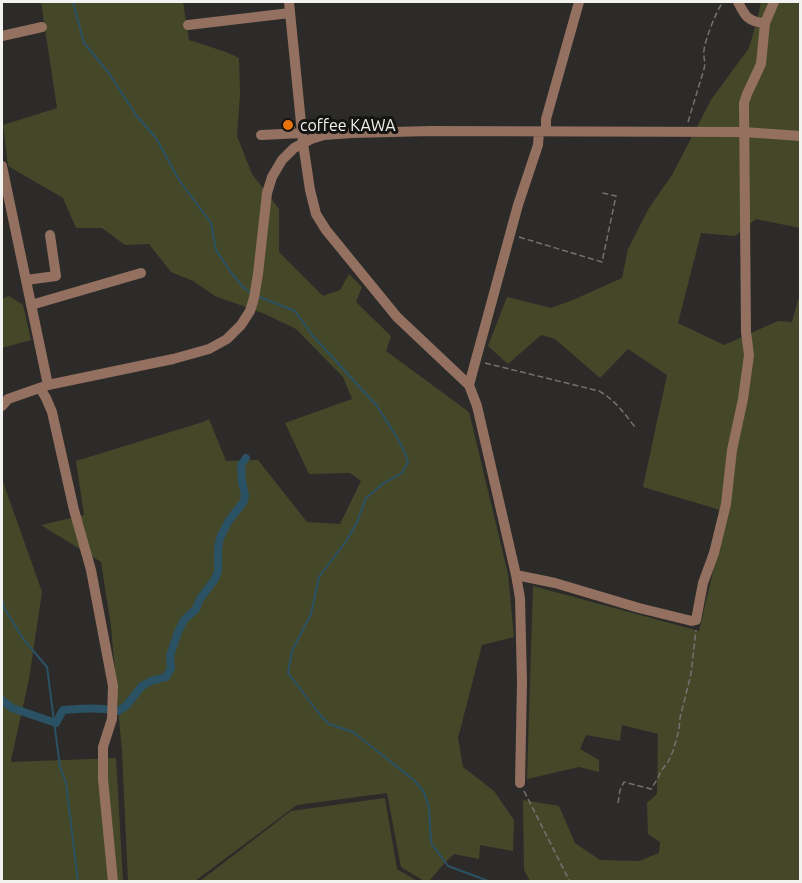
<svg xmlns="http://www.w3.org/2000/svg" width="802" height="883" font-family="Ubuntu,sans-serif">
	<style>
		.green { fill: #454828 }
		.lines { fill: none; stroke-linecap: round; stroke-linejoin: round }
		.stream { stroke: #2a5164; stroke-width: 2 }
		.canal { stroke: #2a5164; stroke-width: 8 }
		.building { fill: #dbd1a9 }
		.path { stroke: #727270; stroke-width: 1.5; stroke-dasharray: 6 3; stroke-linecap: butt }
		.minor { stroke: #93705f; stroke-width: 10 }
		.food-dot { fill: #e8710a; stroke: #141412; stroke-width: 2 }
		.labels { text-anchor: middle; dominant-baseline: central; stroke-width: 6; stroke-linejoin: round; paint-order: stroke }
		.poi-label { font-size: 16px; fill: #f2f2f0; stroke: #141412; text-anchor: start }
	</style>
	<rect width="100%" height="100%" fill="#2c2b29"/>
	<!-- green -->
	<path class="green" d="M41 2H183L189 40 226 52 239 58 240 95 237 136 252 174 279 209V252L323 296 340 290 349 274 362 287 356 302 391 336 386 351 469 412 508 574 514 637 482 645 458 738 463 767 494 791 514 820 513 851 480 845 479 859 454 854 443 865 429 881H424L401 867 387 793 297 805 195 881H128L122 752 111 626 101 562 41 525 84 515 76 461 203 422 209 419 226 461 258 460 307 522 340 524 361 481 350 473 309 474 285 423 352 399 343 377 296 329 265 314 215 296 193 281 171 272 149 244 125 245 102 228H76L63 198 8 166 3 125 57 108Z
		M761 2H800V228L756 219 735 236 701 233 678 323 724 345 778 321 792 322 800 293V881H530L524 870 523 800 559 806 575 843 600 860 639 861 659 853 660 842 648 834 647 803 657 794 658 734 622 725 620 741 586 735 580 749 599 760V772L579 767 527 779 533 586 699 631 727 512 643 487 667 375 628 349 600 378 555 339 541 335 508 364 488 346 507 297 551 308 573 300 622 278 628 249 649 208 672 175 711 100 749 48 758 17Z
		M9 296 23 305 31 340 2 348V299Z
		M2 479 42 592 29 679 11 760 12 762 116 758 123 881H2Z
		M385 798 397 869 417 881H200L291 811Z"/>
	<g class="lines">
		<!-- stream -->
		<path class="stream" d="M73 2 84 43 108 72 136 115 156 138 179 180 211 223 216 250 232 274 245 289 252 293
			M257 296 295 311 313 336 377 406 398 439 405 453 408 462 402 473 384 483 366 498 357 522 347 540 319 577 311 614 292 651 288 673 321 716 329 724 353 732 415 781 424 792 429 808 431 843 448 866 491 882
			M2 599 4 608 24 640 47 667 60 767 66 783 78 882"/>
		<!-- canal -->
		<path class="canal" d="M2 700 12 708 56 723 63 710C82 708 100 707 118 711L126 706 142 686 151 681 166 677 171 668 170 656 178 632 184 620 196 609 200 599 215 579 218 571V548L220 538 228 522 244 501 245 495 242 482 241 465 246 458"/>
	</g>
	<!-- building -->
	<path class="building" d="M292 119 295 128 284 131 282 121Z"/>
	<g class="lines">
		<!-- path -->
		<path class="path" d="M688 122 704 69C706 62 703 57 704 50 705 40 717 9 723 2
			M519 237 602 262 616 196 602 193
			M485 363 599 391C615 400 624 413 635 427
			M524 791 570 882
			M618 803 620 790 624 782 651 789 658 778 661 771 668 762 673 751 679 730 680 718 691 674 696 630"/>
		<!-- minor -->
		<path class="minor" d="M289 2 303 143 310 190 316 214 326 230 397 317 469 385 477 406 516 575 520 598 522 682 520 783
			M738 2C745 16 748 22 765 23
			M188 25 290 13
			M2 36 42 27
			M546 131V119L579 2
			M261 135 302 133
			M2 166 48 385
			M26 280 56 276 50 235
			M31 305 141 273
			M469 385 518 205 538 145 539 132
			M40 388 46 398 52 412 74 510 91 570 113 686 112 719 103 747V779L113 882
			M2 406 8 399 48 385 173 359 209 349 227 339 241 325 250 311 254 298 258 274 267 193 272 177 282 160 294 148 311 139 324 135 352 133 431 131 744 132 800 136
			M516 575 555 583 639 608 692 621 696 620 703 583 714 553 726 504 732 450 743 399 749 355 746 332 744 103 747 94 761 64 765 23 774 2"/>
	</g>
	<!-- markers -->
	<circle class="food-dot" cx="288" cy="125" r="6"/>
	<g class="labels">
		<!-- poi labels -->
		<g class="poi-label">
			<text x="300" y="125">coffee KAWA</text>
		</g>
	</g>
	<!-- border -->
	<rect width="802" height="883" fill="none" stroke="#f2f2f0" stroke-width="6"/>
</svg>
